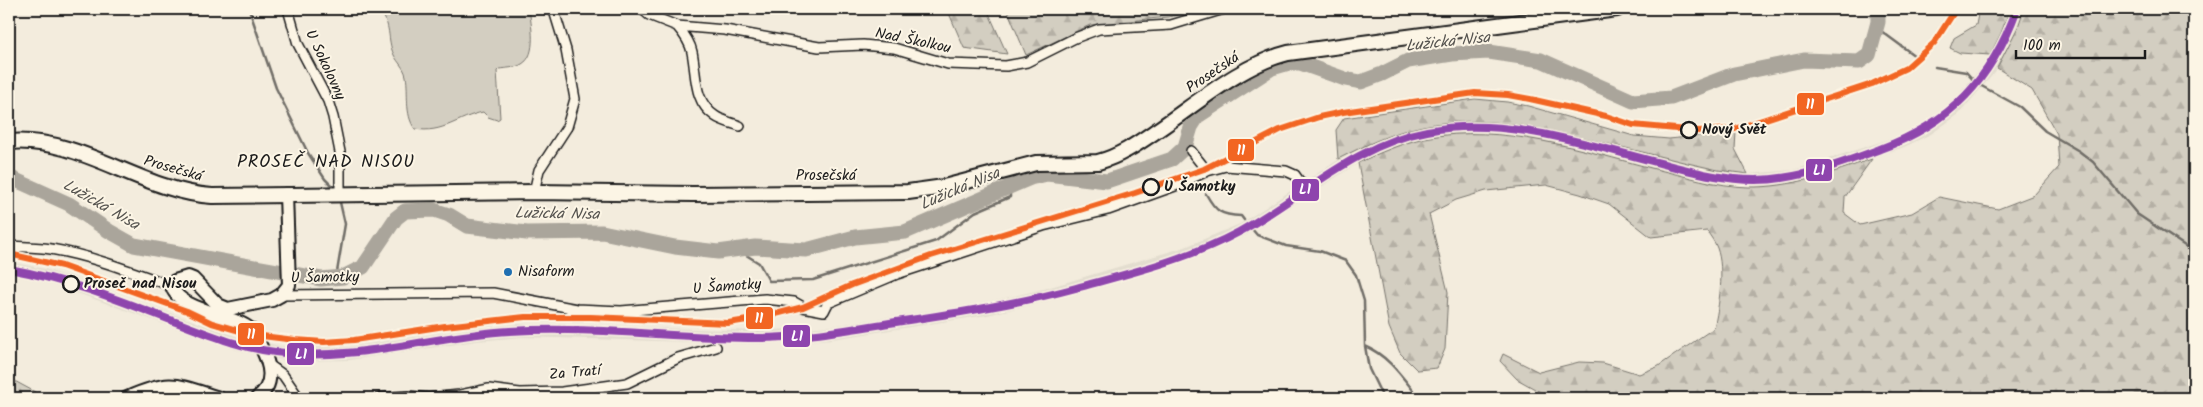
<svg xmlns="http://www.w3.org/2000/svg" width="2203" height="407" font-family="Kalam,sans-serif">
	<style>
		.built { fill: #e3ddcf }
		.green { fill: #d3cec1; stroke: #78756e }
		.forest { fill: url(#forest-firs); stroke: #78756e }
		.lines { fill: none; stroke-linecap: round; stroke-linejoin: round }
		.stream { stroke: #716e68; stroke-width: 2.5 }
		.river { stroke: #aaa59b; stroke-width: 15 }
		.street-casing { stroke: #1c1c1c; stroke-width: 12 }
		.secondary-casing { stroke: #1c1c1c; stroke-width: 16 }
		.primary-casing { stroke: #1c1c1c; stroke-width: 18 }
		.street { stroke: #fcf5e5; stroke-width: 9 }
		.secondary { stroke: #fcf5e5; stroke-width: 12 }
		.primary { stroke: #fcf5e5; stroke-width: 14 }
		.rail-1-casing { stroke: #fcf5e5; stroke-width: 11 }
		.rail-1 { stroke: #8e44ad; stroke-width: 8 }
		.tram-1-casing { stroke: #fcf5e5; stroke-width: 10 }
		.tram-1 { stroke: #f26522; stroke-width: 6 }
		.stop-dot { fill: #fcf5e5; stroke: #1c1c1c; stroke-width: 2.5 }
		.poi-dot { fill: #1f6fb2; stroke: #fcf5e5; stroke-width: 2 }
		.labels { text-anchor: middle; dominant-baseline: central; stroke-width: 4; stroke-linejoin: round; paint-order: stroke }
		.street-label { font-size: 15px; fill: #1c1c1c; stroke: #fcf5e5 }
		.stop-label { font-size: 15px; font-weight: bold; fill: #1c1c1c; stroke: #fcf5e5; text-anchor: start }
		.poi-label { font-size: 15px; fill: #1c1c1c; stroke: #fcf5e5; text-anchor: start }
		.water-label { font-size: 16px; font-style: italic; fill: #55534f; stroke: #fcf5e5 }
		.quarter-label { font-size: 18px; letter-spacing: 1px; fill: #1c1c1c; stroke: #fcf5e5 }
		.line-badge { stroke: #fcf5e5; stroke-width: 2 }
		.badge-label { font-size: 14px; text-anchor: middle; font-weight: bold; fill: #fff }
	</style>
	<defs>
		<pattern id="forest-firs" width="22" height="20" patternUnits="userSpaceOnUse" patternTransform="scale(1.25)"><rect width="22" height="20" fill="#d3cec1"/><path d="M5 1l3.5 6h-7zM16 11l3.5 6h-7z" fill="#b5b0a5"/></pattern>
	</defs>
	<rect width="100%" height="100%" fill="#f3ecdd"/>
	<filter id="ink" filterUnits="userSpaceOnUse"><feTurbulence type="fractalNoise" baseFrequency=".02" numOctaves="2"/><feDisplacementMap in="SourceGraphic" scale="10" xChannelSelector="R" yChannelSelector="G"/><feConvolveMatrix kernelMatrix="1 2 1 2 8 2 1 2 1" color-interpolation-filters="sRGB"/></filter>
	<g filter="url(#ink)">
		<!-- built -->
		<path class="built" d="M2010 9H2024L2013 39 1995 72 1959 114 1931 134 1904 147 1797 183 1764 187 1716 183 1513 135 1478 133 1426 138 1403 144 1358 163 1246 235 1189 260 1047 301 987 315 832 339 761 344 521 337 476 341 349 360 298 361 278 359 237 350 69 290 42 281 9 275V262L45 269 241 338 280 346 299 348 348 347 474 328 520 324 761 331 831 326 984 303 1044 289 1185 247 1240 224 1352 151 1384 137 1424 125 1478 120 1515 123 1718 170 1748 174 1794 170 1899 136 1937 115 1951 104 1984 64 2001 33Z"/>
		<!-- green -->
		<path class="green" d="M378 9H529C531 23 538 55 522 64 516 68 506 68 499 69L497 71 500 118 497 120 488 117 483 112C458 117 443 134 415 129 404 114 409 93 406 76 404 67 398 63 394 55 386 38 393 25 378 9Z"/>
		<!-- forest -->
		<path class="forest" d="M941 9H987L1007 54 964 48 948 11Z
			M1007 9H1205L1168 17 1090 25 1026 55Z
			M1979 9H2010L2001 33 1990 55 1960 53 1950 48 1954 38 1976 25Z
			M2024 9H2194V398H1551L1517 379 1500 361 1503 354 1539 372 1579 362 1603 363 1639 374 1657 367 1714 328C1719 306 1725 270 1717 248 1715 242 1710 236 1707 231L1651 237 1609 204 1580 194 1546 185 1486 191 1456 200 1429 214 1448 292 1445 349 1437 368 1417 370 1400 353 1389 327 1358 163C1379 153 1402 143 1425 138 1503 123 1580 150 1655 169 1685 176 1716 186 1748 187 1791 188 1831 173 1872 159L1845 197 1844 213 1860 225 1912 213 1939 197 1998 209 2034 195 2059 167 2057 134 2032 90 1997 68 2018 27Z
			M1475 99 1507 102 1528 106 1634 136 1669 139 1736 132 1735 149 1748 174 1718 170C1677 161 1636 150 1596 141 1538 127 1483 114 1423 126 1393 132 1365 145 1338 159L1336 130 1344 118Z
			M9 378 35 392 36 398H9Z"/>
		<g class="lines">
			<!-- stream -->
			<path class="stream" d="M249 9 276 88 308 153 325 179 335 189
				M1877 28 1915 56
				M1935 67 1966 72 1976 83 2020 107 2045 131 2079 151 2093 162 2137 214 2194 252
				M1206 194C1216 212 1221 215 1241 216L1244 220
				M1252 229 1257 235 1286 246 1320 251 1346 261 1356 275 1364 301 1365 346C1389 356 1403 378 1419 398
				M738 250 759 263 769 281 813 280 936 241 975 212 1010 197V187
				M336 278 345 224 339 198
				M1365 346 1369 369 1383 398"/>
			<!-- river -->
			<path class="river" d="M9 177 69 204 109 231 134 245 321 279 343 277 363 267 396 218 405 211 434 210 449 215 467 226 527 233 602 232 675 247 718 252 755 247 806 250 855 237 905 232 1030 178 1047 174 1107 181 1172 159 1185 147 1191 127 1198 116 1272 68 1289 63H1300L1345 79 1361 82 1382 74 1408 61 1452 54 1489 52 1541 60 1633 101 1671 98 1734 74 1804 60 1859 62 1869 55 1878 22V9"/>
			<defs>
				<path id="street" d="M288 9 298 44 328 101 333 117 340 152V193
					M642 9 649 15 677 26 725 30 819 47 863 45 894 48 948 64 1006 66 1027 62 1075 38 1099 29 1171 25 1224 9
					M677 26C684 34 690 42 692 52 697 76 693 101 715 116 722 121 732 123 740 126
					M1191 151 1207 171
					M534 192 539 170 567 127 575 99 566 50 555 14 556 9
					M9 246C23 247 37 247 51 249 92 256 133 272 172 286
					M281 295 493 293 577 309 621 311 765 299 794 302 803 307 824 311 828 303 897 274 1043 226 1108 210 1175 186 1207 171 1226 166 1286 171 1295 175 1300 182
					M269 365 283 375 299 398
					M379 398 409 396 427 398
					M430 398 460 395 489 389 520 393 562 392 627 383 678 358 716 347"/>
				<path id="secondary" d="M127 398C171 379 175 384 219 398
					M257 398C276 384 270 364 261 347 258 341 255 334 251 330 234 314 178 311 172 286L175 281 188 277 193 279 218 305 228 309 272 300 281 295 289 285 286 194"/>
				<path id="primary" d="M9 142C81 136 140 191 212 196L534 192 693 194 908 192 944 187 1036 163 1098 162C1120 156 1137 144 1156 131 1195 105 1242 64 1288 53L1617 9"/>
			</defs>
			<!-- street casing -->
			<use href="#street" class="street-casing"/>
			<!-- secondary casing -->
			<use href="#secondary" class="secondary-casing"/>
			<!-- primary casing -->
			<use href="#primary" class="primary-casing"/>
			<!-- street -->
			<use href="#street" class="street"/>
			<!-- secondary -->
			<use href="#secondary" class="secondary"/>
			<!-- primary -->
			<use href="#primary" class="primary"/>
			<defs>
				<path id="rail-1" d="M9 269C66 279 119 300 173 321 206 333 240 348 275 352 355 363 432 335 510 331 593 326 675 338 758 338 804 338 850 329 896 322 957 313 1017 304 1076 288 1130 273 1189 259 1239 232 1301 198 1355 144 1427 131 1505 116 1585 144 1660 163 1691 171 1722 180 1755 180 1798 180 1840 164 1880 149 1951 123 1991 80 2017 9"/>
			</defs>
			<!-- rail-1 casing -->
			<use href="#rail-1" class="rail-1-casing"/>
			<!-- rail-1 -->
			<use href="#rail-1" class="rail-1"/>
			<defs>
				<path id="tram-1" d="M9 254 62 266 187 311 212 323 254 335 295 340 324 342 354 340 445 326 525 317H591L728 323 760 318 803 307 852 285 931 256 1135 193 1204 169 1280 130 1319 117 1343 112 1475 93 1508 95 1530 99 1606 116 1633 125 1698 131 1735 129 1872 84 1906 68 1934 43 1956 9"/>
			</defs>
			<!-- tram-1 casing -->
			<use href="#tram-1" class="tram-1-casing"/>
			<!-- tram-1 -->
			<use href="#tram-1" class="tram-1"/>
		</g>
	</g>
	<!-- markers -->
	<g class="stop-dot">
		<circle cx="1689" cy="130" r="8"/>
		<circle cx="1151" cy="187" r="8"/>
		<circle cx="71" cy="284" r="8"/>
	</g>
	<circle class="poi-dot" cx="508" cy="272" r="5"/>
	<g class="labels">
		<!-- street labels -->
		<g class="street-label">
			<text transform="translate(913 41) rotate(12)">Nad Školkou</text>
			<text transform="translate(325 65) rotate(65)">U Sokolovny</text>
			<text transform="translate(1213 73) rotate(-34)">Prosečská</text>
			<text transform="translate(173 169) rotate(16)">Prosečská</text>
			<text x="826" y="176">Prosečská</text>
			<text transform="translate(325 278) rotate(-1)">U Šamotky</text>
			<text transform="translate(727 287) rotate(-4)">U Šamotky</text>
			<text transform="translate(575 373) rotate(-5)">Za Tratí</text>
		</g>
		<!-- stop labels -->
		<g class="stop-label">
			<text x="1702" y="130">Nový Svět</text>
			<text x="1164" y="187">U Šamotky</text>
			<text x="84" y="284">Proseč nad Nisou</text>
		</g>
		<!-- poi labels -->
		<g class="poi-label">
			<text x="518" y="272">Nisaform</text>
		</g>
		<!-- water labels -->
		<g class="water-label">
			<text transform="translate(1448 42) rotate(-6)">Lužická Nisa</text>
			<text transform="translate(960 189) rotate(-23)">Lužická Nisa</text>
			<text transform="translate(101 205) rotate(30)">Lužická Nisa</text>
			<text transform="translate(557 214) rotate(1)">Lužická Nisa</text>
		</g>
		<!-- quarter labels -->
		<g class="quarter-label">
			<text x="326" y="162">PROSEČ NAD NISOU</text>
		</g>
	</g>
	<g class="line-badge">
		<rect x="1796" y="92" width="29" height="24" rx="5" fill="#f26522"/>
		<rect x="1227" y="138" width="28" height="24" rx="5" fill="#f26522"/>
		<rect x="1805" y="158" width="28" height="24" rx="5" fill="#8e44ad"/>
		<rect x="1291" y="178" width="29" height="24" rx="5" fill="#8e44ad"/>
		<rect x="745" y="306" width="29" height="24" rx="5" fill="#f26522"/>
		<rect x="237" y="322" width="28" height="24" rx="5" fill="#f26522"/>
		<rect x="782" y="324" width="29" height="24" rx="5" fill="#8e44ad"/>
		<rect x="286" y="342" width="29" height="24" rx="5" fill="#8e44ad"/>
	</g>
	<g class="badge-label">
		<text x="1810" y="109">11</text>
		<text x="1241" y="155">11</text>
		<text x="1819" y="175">L1</text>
		<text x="1305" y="194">L1</text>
		<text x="759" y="323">11</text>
		<text x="251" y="339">11</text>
		<text x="797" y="341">L1</text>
		<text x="301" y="359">L1</text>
	</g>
	<!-- margin -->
	<rect width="2203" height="407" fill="none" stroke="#fcf5e5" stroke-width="30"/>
	<rect x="15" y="15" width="2173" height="377" fill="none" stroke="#1c1c1c" stroke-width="2" filter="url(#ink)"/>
	<!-- scale -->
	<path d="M2016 50v8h129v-8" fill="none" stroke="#1c1c1c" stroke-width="2.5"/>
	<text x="2023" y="50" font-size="15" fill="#1c1c1c" stroke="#fcf5e5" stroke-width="4" paint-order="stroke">100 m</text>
</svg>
